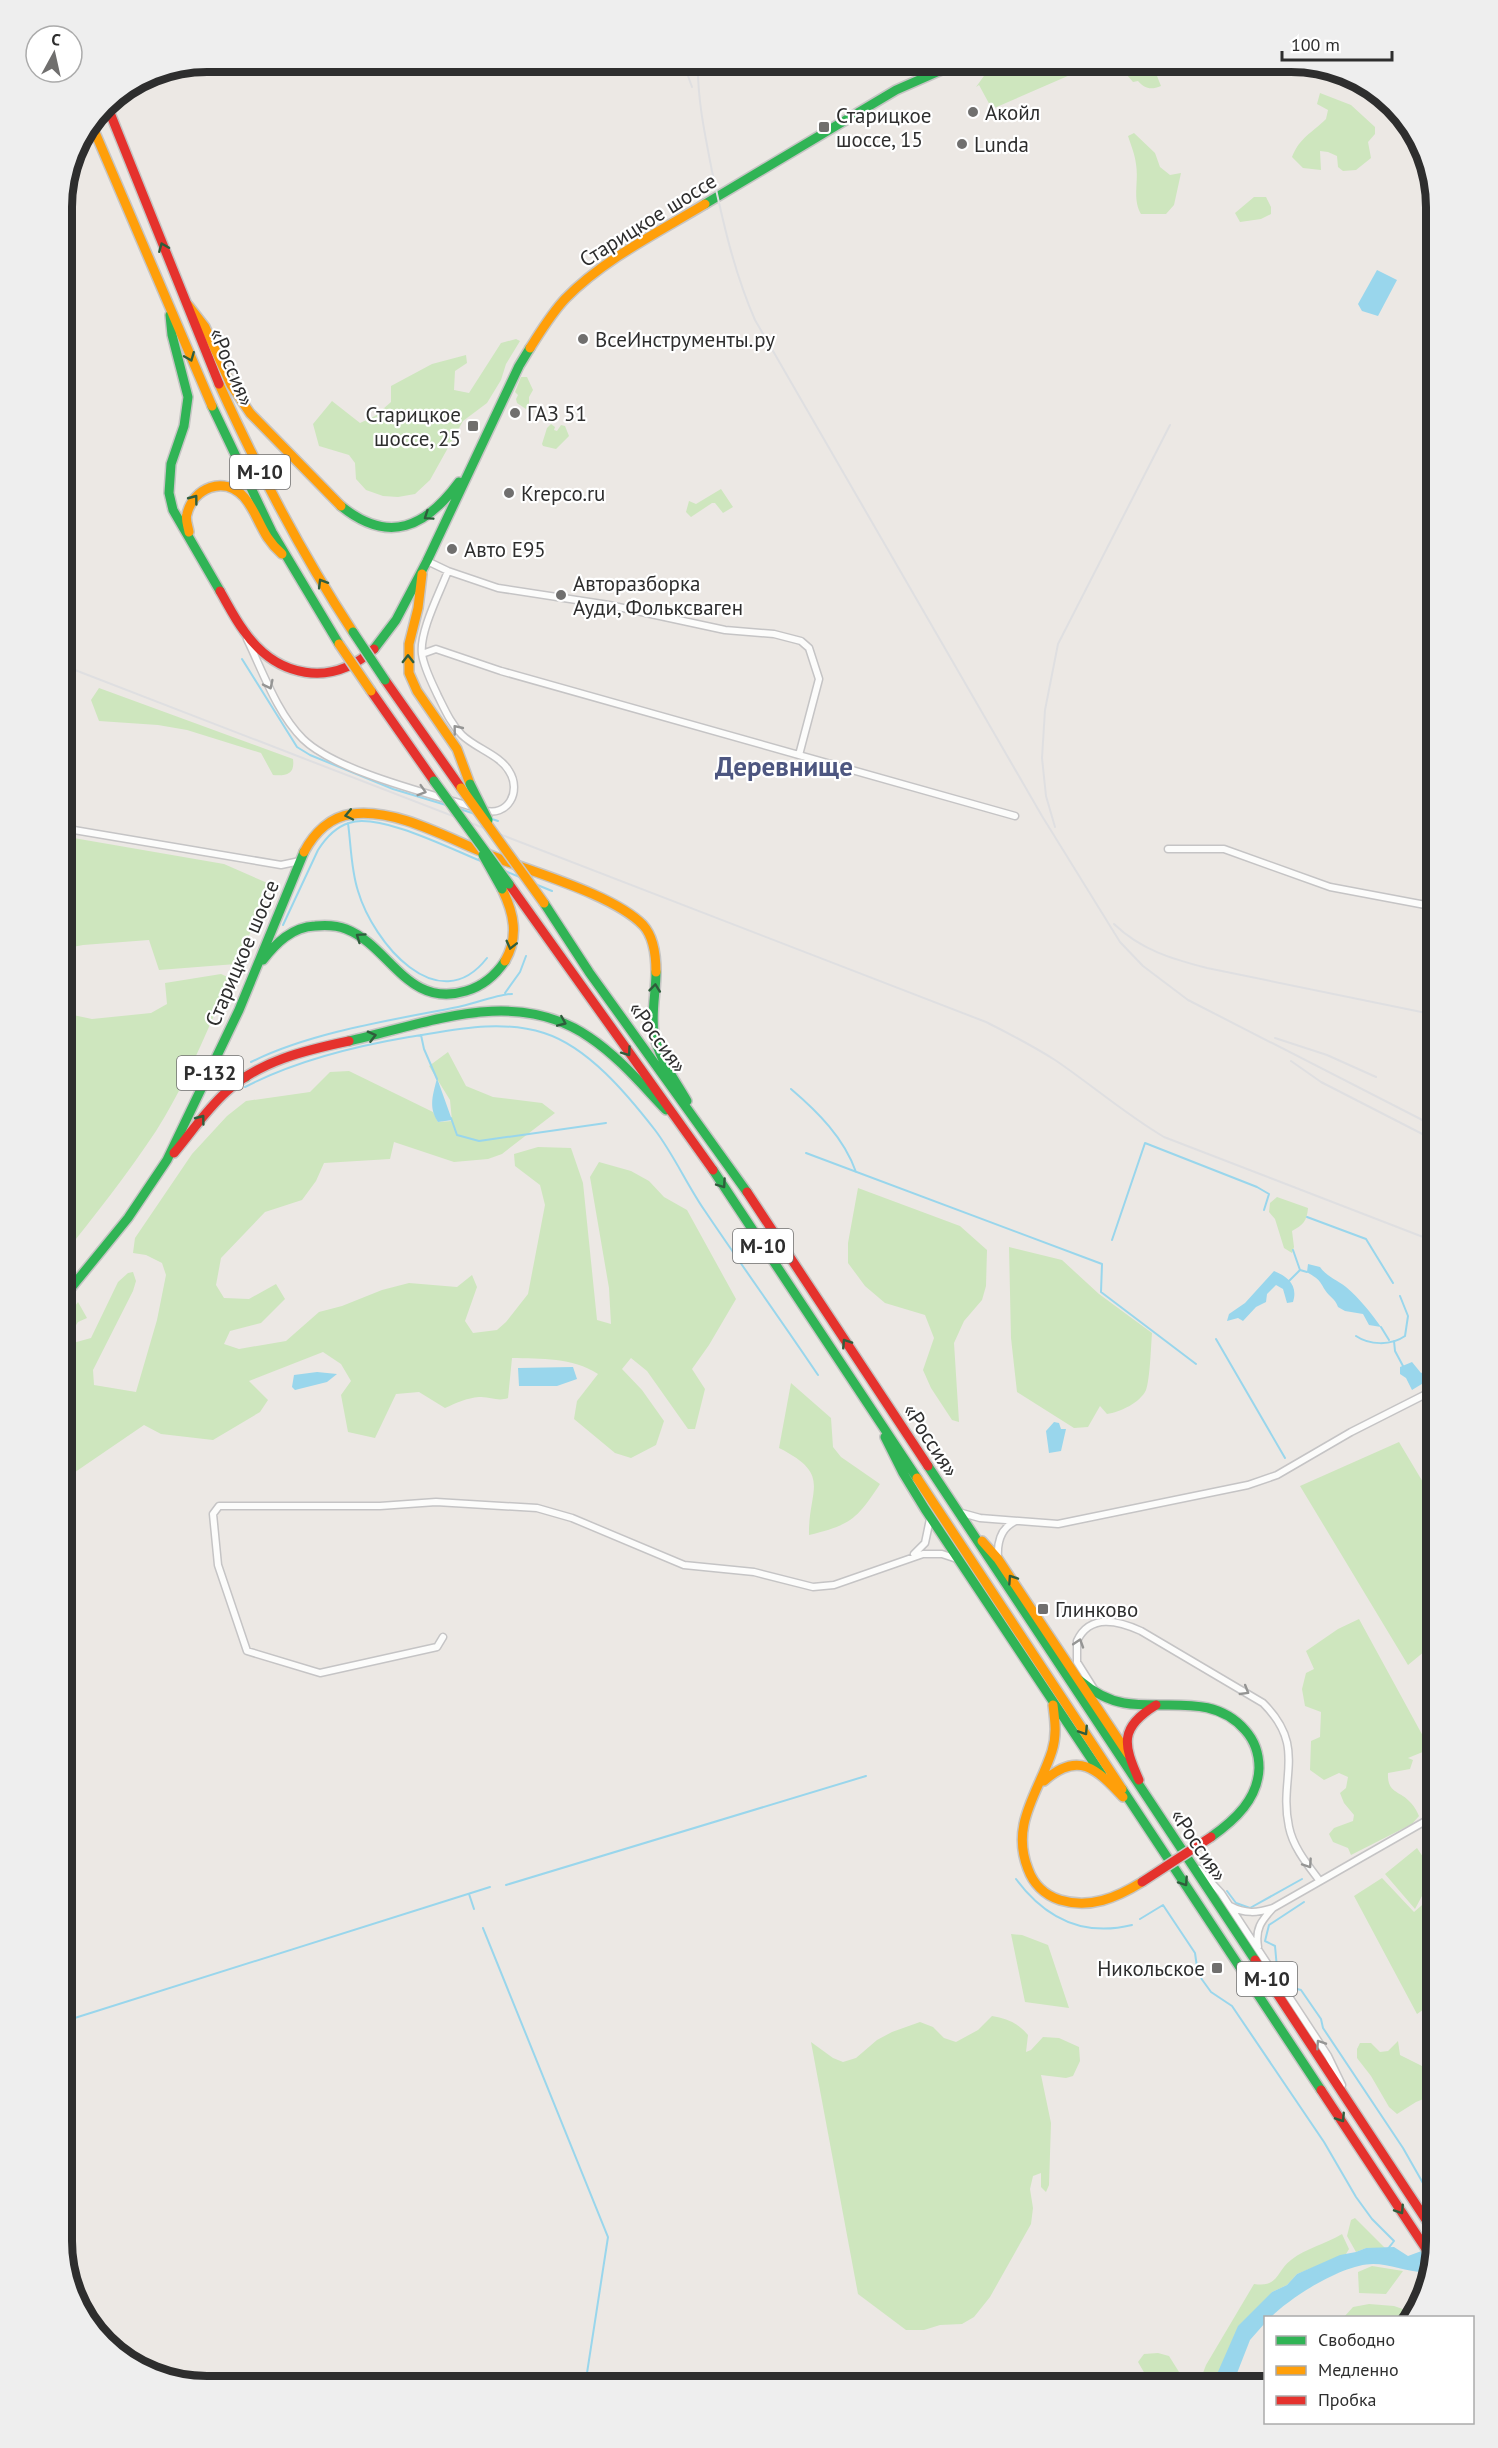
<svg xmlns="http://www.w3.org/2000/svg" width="1498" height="2448" font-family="'PT Sans',sans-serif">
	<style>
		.green { fill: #cee6be }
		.water { fill: #99d6ec }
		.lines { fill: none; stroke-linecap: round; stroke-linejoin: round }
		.stream { stroke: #99d6ec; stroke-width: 2 }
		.street-casing { stroke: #c5c4c5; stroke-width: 9 }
		.fast-casing { stroke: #c6c5c4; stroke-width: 12 }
		.slow-casing { stroke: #c6c5c4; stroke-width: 12 }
		.jam-casing { stroke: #c6c5c4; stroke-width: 12 }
		.street { stroke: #fcfcfb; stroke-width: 6 }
		.fast { stroke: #30b455; stroke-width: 9 }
		.slow { stroke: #ff9f0a; stroke-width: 9 }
		.jam { stroke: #e5322d; stroke-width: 9 }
		.rail { stroke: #dfdfe1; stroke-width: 2 }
		.fast-bridge-casing { stroke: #c6c5c4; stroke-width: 12; stroke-linecap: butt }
		.slow-bridge-casing { stroke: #c6c5c4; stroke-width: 12; stroke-linecap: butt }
		.jam-bridge-casing { stroke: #c6c5c4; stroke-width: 12; stroke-linecap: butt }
		.fast-bridge { stroke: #30b455; stroke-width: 9 }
		.slow-bridge { stroke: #ff9f0a; stroke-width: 9 }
		.jam-bridge { stroke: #e5322d; stroke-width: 9 }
		.oneway { stroke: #2f5d3c }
		.oneway2 { stroke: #959594 }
		.poi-dot { fill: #706f6e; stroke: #fff; stroke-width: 2 }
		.labels { text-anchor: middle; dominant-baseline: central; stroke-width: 4.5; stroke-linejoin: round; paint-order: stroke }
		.shield { fill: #fff; stroke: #6d6d6d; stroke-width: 1.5 }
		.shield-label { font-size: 20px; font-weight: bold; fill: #2e2e2e }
		.poi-label { font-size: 21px; fill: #2e2e2e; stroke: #fff; text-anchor: start }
		.street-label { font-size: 21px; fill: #2e2e2e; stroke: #fff }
		.district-label { font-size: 27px; font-weight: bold; fill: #4d5680; stroke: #fff }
		.rim { fill: none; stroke: #2e2e2e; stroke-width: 8 }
	</style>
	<rect width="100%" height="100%" fill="#ece8e4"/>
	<!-- green -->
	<path class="green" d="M994 62H1100L992 109 979 85 976 87Z
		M1135 62H1169L1172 73 1167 76H1157L1161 86C1151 90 1145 89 1138 81L1133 82 1127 75Z
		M1320 93 1351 105 1375 127V134L1368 142 1371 158 1356 170 1343 171 1338 167 1337 156 1328 152 1320 151 1321 170 1303 168 1292 157C1300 137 1312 133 1326 119L1328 110 1317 104Z
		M1134 133 1155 153 1160 167 1170 175 1181 173 1174 205 1166 214H1141C1132 199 1139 182 1136 164 1135 155 1131 145 1128 136Z
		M1254 197H1266L1271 207V214L1261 219 1240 222 1235 213Z
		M516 339 520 341 506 364 501 380 487 403 463 421 430 480 415 494 398 497 383 496 366 490 356 479 355 463 349 455 319 446 313 424 332 401 360 423 375 416 391 402V386L432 364 466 355 467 363 455 371 454 390 469 393 501 343Z
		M521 377H527L533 390 529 397V406L526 409 517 403 516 399 518 395 515 392Z
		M551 424 555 427 554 430 557 431 561 425 565 426 569 436 556 449 543 446 542 444 547 428Z
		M721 489 733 507 723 513 715 503H712L691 517 686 512 689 501 696 504Z
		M99 688 293 759C295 774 287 776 273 775L261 753 187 730 158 725 99 721 91 700Z
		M62 836 224 864 272 885 236 964 159 970 149 940 83 945 62 949Z
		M221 974 230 978C208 1029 186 1084 156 1131 127 1175 94 1216 62 1257V1017L73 1015 92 1019 151 1013 167 1004 165 983Z
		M448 1052 466 1086 493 1097 542 1103 555 1113 502 1154 488 1159 454 1162 394 1142 390 1159 324 1163 316 1181 302 1200 265 1212 221 1258 216 1285 224 1298 249 1299 276 1284 285 1299 261 1323 230 1331 224 1344 239 1349 286 1341 319 1312 342 1306 382 1290 409 1283 457 1287 472 1275 477 1287 465 1321 473 1333 497 1330 506 1322 528 1294 545 1205 540 1185 515 1166 514 1154 538 1147 571 1148 583 1183 597 1320 611 1324 609 1288 590 1177 599 1162 631 1171 649 1181 664 1197 687 1210 736 1299 709 1345 692 1369 705 1389 695 1429H688L647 1371 631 1358 622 1369 642 1390 664 1421 656 1445 631 1458 615 1453 574 1419 577 1401 598 1374C572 1357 541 1359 512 1358L508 1398C497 1402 490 1396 479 1397 467 1398 456 1403 445 1408L419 1392 396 1394 375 1438 348 1432 341 1395 351 1381 341 1364 323 1352 249 1381 268 1400 260 1412 213 1440 161 1434 144 1425 62 1481V1354L68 1353 73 1343 91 1338 118 1282 128 1273 133 1272 136 1281 133 1291 93 1370 94 1385 136 1392 157 1320 166 1275 162 1263 146 1255 133 1253 135 1238 192 1154 227 1116 246 1101 310 1092 330 1072 349 1071 433 1112 438 1122 452 1121 450 1100 429 1066Z
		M858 1188 960 1226 987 1250 986 1286 982 1300 964 1321 954 1343 959 1422 952 1420 931 1388 923 1370 934 1338 925 1315 885 1303 865 1286 848 1263V1243Z
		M1277 1197 1308 1208C1307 1221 1303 1225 1292 1231L1294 1247 1292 1253 1284 1248 1275 1219 1269 1212 1270 1203Z
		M1009 1247 1062 1260 1099 1294 1152 1333C1151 1346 1150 1379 1146 1390 1140 1403 1120 1412 1107 1414L1100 1406 1088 1427 1074 1428 1017 1392 1011 1338Z
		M78 1302 87 1318 78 1322 62 1347V1324Z
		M791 1383 831 1418 833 1447 841 1457 880 1484C857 1519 851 1525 809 1535 808 1489 833 1475 779 1448Z
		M1399 1442 1436 1504V1642L1408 1665 1300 1486Z
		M1359 1619 1430 1749 1408 1758 1413 1760 1410 1769 1388 1773C1387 1794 1400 1790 1411 1803 1415 1807 1417 1812 1419 1816L1412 1824 1351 1855 1348 1848 1333 1842 1329 1834 1334 1828 1353 1821 1354 1815 1344 1803 1340 1793 1346 1788 1348 1777 1339 1773 1324 1780 1310 1770 1311 1741 1320 1737 1321 1712 1305 1706 1302 1689 1306 1673 1314 1669 1306 1651 1338 1629Z
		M1417 1848 1429 1866 1436 1862V1889L1423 1885 1422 1896 1415 1909 1385 1874Z
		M1382 1878 1414 1912 1436 1893V2001L1417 2014 1354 1896Z
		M1011 1934 1022 1935 1048 1945 1069 2008 1025 2002Z
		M992 2016C1007 2019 1017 2022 1028 2035L1026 2052 1031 2050 1043 2037 1059 2038 1079 2047 1080 2061 1073 2076 1066 2078 1041 2075 1051 2123 1049 2185 1046 2192 1041 2187V2173L1033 2176 1030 2189 1033 2208 1031 2224 990 2297 974 2317 962 2324 940 2325 924 2330H906L858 2294 811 2042 833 2058 843 2062 856 2058 877 2040 892 2032 920 2022 933 2027 944 2038 956 2042 978 2030Z
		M1398 2041 1400 2055 1434 2072 1436 2078V2094L1416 2102 1397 2114 1389 2107 1371 2076 1357 2058V2049L1360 2043H1371L1380 2052 1388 2051Z
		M1355 2218 1385 2248H1366L1356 2252 1347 2236 1351 2220Z
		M1342 2234 1349 2249 1346 2254 1297 2274 1287 2285 1272 2292 1217 2374 1214 2386H1198L1206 2365 1254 2284C1279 2288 1276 2271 1291 2260 1306 2248 1326 2244 1342 2234Z
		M1372 2266 1403 2271 1386 2294 1359 2293 1358 2272Z
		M1369 2304 1394 2306 1417 2314 1413 2317H1344L1353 2307Z
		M1158 2353 1169 2356 1179 2372 1171 2386H1152L1138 2362 1144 2354Z"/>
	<!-- water -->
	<path class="water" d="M1377 270 1397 280 1378 316 1362 311 1358 304Z
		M437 1078 452 1120 438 1122C428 1107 433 1095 437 1078Z
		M1308 1264 1320 1267C1327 1277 1336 1279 1346 1287 1360 1299 1371 1313 1381 1327L1369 1325 1363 1314 1345 1311 1338 1307C1335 1298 1329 1297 1325 1290 1318 1278 1319 1280 1307 1272Z
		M1274 1271C1289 1277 1298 1286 1293 1302L1287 1303 1283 1289 1276 1285 1267 1294 1266 1302 1256 1307 1243 1321 1238 1318 1227 1321 1229 1314 1245 1303Z
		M1412 1362 1421 1373 1426 1371 1430 1379 1412 1390 1406 1378 1400 1374V1367Z
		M573 1367 577 1379 557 1386H519L518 1368Z
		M317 1372 337 1374 327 1382 295 1390 292 1387 294 1375Z
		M1054 1422 1059 1423 1061 1429H1066L1061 1451 1049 1453 1046 1431Z
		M1435 2246 1429 2268 1424 2272C1407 2272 1390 2264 1373 2264 1343 2264 1291 2297 1271 2317L1266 2318 1265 2323 1250 2340 1232 2386H1214L1217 2374 1238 2326 1272 2292 1287 2285 1297 2274 1340 2255 1356 2252 1366 2248 1394 2247 1408 2256Z"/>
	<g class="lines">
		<!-- stream -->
		<path class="stream" d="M242 659 297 747 310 755 393 789 446 805
			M460 809 475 814
			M492 819 498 821
			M348 823C351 845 351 870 358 891 373 942 438 1021 487 958
			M505 871 522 878
			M535 884 552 891
			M283 925 318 850C325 839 336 827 349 823 379 812 453 850 483 862
			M505 993 520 972 526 956
			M421 1035 424 1049 437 1079
			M251 1062C311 1032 392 1020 458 1007 472 1004 500 994 512 994
			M245 1087C293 1062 356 1046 409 1037 454 1030 499 1019 544 1033 588 1047 627 1094 655 1130 674 1155 687 1185 705 1211 742 1266 781 1320 818 1375
			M791 1089C818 1112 844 1138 856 1172
			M451 1118 457 1135 479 1141 606 1123
			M806 1153 1102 1264 1101 1292 1196 1364
			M1307 1217 1366 1239 1393 1283
			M1112 1240 1145 1143 1257 1187 1269 1194 1264 1210
			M1293 1250 1300 1270 1307 1272
			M1289 1281 1300 1270
			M1381 1327 1389 1340
			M1356 1336C1369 1345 1391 1346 1405 1336L1408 1316 1400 1296
			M1216 1339 1285 1458
			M1394 1341 1395 1351 1403 1366
			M1016 1879C1045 1918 1083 1937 1132 1925
			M506 1885 866 1776
			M1227 1891 1236 1903 1250 1908 1302 1879
			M469 1894 474 1909
			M1304 1902 1269 1925 1265 1941 1275 1946 1277 1968 1290 1987 1301 1990 1321 2019 1323 2028 1403 2148 1436 2206
			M1140 1919 1163 1905 1195 1953 1198 1974 1211 1992 1232 2006 1324 2142 1356 2197 1372 2219 1394 2241 1387 2250
			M483 1928 608 2237 585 2386
			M62 2022 490 1887"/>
		<defs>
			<path id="street" d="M427 561 448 571 498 588 609 605 725 630 774 634 801 641 809 648 819 679 799 755
				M448 571C440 592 419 632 422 654 424 668 432 683 438 696 445 710 451 724 462 735 475 748 500 755 509 771 522 791 508 818 483 810
				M247 639C263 672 277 713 303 739 336 771 427 793 473 807
				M422 654 436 649 501 671 1015 816
				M62 828 281 865 300 861
				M1168 849H1224L1330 887 1436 907
				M962 1513 980 1518 1058 1524 1248 1485 1277 1475 1351 1432 1436 1389
				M914 1554 925 1543 930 1519
				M998 1558C997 1543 1000 1528 1016 1521
				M443 1637 437 1647 320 1673 247 1651 218 1565 213 1514 219 1506H380L436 1502 537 1508 572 1518 684 1565 754 1572 813 1587 834 1585 923 1554H942L957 1559
				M1094 1689 1077 1662V1641C1090 1613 1119 1621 1141 1631L1263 1703C1308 1748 1278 1777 1289 1827 1293 1847 1307 1864 1319 1880
				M1199 1869 1221 1893 1328 2056 1342 2085
				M1230 1906C1245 1914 1257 1913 1273 1908L1436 1815
				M1258 1947C1255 1929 1261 1921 1273 1908"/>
			<path id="fast" d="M705 204 896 90 960 62
				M170 315 172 335 188 397 184 426 171 464 169 493 173 510 220 591
				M212 406 272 532 339 644
				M341 506C389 545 426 527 459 482
				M374 649 396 620 427 561 519 366 530 348
				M544 903 589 972 747 1192
				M263 960C276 943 292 927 315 926 326 925 336 925 346 929 390 946 407 1009 466 991 483 986 495 976 505 961
				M656 972C656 992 651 1013 654 1033 658 1058 675 1080 687 1101
				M349 1041C429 1023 515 986 589 1037 619 1057 642 1085 666 1110
				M218 1057C225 1069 232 1077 246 1077
				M713 1170 917 1478
				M62 1299 128 1218 167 1160 239 1010 304 852
				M885 1437 903 1473 925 1509 1102 1775
				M928 1466 1255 1960
				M1079 1680C1092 1691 1106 1700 1124 1703 1166 1710 1213 1693 1245 1730 1254 1740 1259 1754 1259 1768 1258 1799 1235 1820 1211 1837
				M1122 1789 1321 2090"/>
			<path id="slow" d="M91 123 212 406
				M188 305 205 327 231 385 250 413 341 506
				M530 348C541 331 551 314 565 299 604 259 657 233 705 204
				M219 384C258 470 301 553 353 632
				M189 532C188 526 185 519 187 514 193 488 224 475 244 497 260 516 260 535 282 554
				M422 574 418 608 409 644V673L417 691 457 749 470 784
				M304 852C314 833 330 817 352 814 399 808 452 841 495 857 535 873 614 895 643 925 654 937 656 956 656 972
				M502 889C514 913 519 937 505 961
				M917 1478 1122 1789
				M982 1541 998 1559 1128 1754
				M1053 1705C1055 1721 1057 1735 1052 1751 1039 1792 1010 1824 1028 1869 1033 1883 1044 1895 1060 1900 1090 1909 1116 1898 1142 1882
				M1044 1781C1078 1750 1097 1769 1123 1797"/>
			<path id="jam" d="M106 103 219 384
				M220 591C228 605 235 619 244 631 277 678 331 688 374 649
				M385 680 461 788
				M371 691 434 781
				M509 884 713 1170
				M174 1153C191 1133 206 1110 226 1092 259 1061 306 1050 349 1041
				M747 1192 928 1466
				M1139 1780C1123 1744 1119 1728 1156 1705
				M1255 1960 1436 2235
				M1321 2090 1432 2258"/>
		</defs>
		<!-- street casing -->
		<use href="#street" class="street-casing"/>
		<!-- fast casing -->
		<use href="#fast" class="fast-casing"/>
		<!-- slow casing -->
		<use href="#slow" class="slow-casing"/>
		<!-- jam casing -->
		<use href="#jam" class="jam-casing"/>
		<!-- street -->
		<use href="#street" class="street"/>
		<!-- fast -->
		<use href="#fast" class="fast"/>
		<!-- slow -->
		<use href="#slow" class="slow"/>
		<!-- jam -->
		<use href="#jam" class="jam"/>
		<!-- rail -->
		<path class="rail" d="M683 62 692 87
			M698 62C697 98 705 135 712 171 723 222 734 272 755 320L1042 816 1120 942 1143 966 1188 1000 1436 1127
			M62 665 986 1022C1010 1034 1033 1046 1055 1060 1092 1085 1125 1114 1164 1137L1436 1242
			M1055 827 1046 796 1042 758 1045 710 1058 644 1170 425
			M1114 924C1141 950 1172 959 1207 968L1436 1015
			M1275 1038 1327 1055 1376 1077
			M1291 1061 1321 1082 1436 1141"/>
		<defs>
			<path id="fast-bridge" d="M353 632 385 680
				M434 781 509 884
				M470 784 488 820
				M483 855 502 889"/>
			<path id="slow-bridge" d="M339 644 371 691
				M461 788 544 903"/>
			<path id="jam-bridge" d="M1142 1882 1211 1837"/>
		</defs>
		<!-- fast-bridge casing -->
		<use href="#fast-bridge" class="fast-bridge-casing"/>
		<!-- slow-bridge casing -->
		<use href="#slow-bridge" class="slow-bridge-casing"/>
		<!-- jam-bridge casing -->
		<use href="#jam-bridge" class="jam-bridge-casing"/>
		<!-- fast-bridge -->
		<use href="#fast-bridge" class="fast-bridge"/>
		<!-- slow-bridge -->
		<use href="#slow-bridge" class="slow-bridge"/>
		<!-- jam-bridge -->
		<use href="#jam-bridge" class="jam-bridge"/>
	</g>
	<!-- one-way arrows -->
	<defs><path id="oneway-chevron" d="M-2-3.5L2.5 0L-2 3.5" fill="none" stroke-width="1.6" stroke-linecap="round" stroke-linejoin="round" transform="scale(1.5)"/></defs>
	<g class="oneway">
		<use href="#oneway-chevron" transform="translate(163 247) rotate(-112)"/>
		<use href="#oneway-chevron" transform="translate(190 357) rotate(68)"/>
		<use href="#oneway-chevron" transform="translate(194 499) rotate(-53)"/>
		<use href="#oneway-chevron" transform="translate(428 516) rotate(146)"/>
		<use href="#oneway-chevron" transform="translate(322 583) rotate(-121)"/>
		<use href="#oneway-chevron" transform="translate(408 659) rotate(-90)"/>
		<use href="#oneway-chevron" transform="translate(349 815) rotate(168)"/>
		<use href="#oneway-chevron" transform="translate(360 937) rotate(-145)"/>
		<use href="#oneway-chevron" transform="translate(511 945) rotate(104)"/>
		<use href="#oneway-chevron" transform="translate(655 988) rotate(-84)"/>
		<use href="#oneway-chevron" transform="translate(562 1022) rotate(23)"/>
		<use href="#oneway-chevron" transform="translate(372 1036) rotate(-14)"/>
		<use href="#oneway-chevron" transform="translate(627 1052) rotate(54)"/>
		<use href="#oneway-chevron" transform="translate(201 1119) rotate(-53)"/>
		<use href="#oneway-chevron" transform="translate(722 1184) rotate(55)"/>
		<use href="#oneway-chevron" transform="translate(846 1343) rotate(-123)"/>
		<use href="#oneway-chevron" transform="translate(1012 1579) rotate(-124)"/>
		<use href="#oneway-chevron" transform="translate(1084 1731) rotate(57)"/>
		<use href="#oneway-chevron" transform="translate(1184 1882) rotate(56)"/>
		<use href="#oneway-chevron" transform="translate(1341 2118) rotate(57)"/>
		<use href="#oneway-chevron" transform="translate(1400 2210) rotate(57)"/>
	</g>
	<g class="oneway2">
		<use href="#oneway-chevron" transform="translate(269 685) rotate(64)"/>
		<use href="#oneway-chevron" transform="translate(457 729) rotate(-129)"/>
		<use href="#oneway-chevron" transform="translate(422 791) rotate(17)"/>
		<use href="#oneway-chevron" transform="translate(1079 1643) rotate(-72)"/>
		<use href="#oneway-chevron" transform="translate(1245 1691) rotate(31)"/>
		<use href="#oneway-chevron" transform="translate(1308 1864) rotate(56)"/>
		<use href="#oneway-chevron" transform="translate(1320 2044) rotate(-123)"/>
	</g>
	<!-- markers -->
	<g class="poi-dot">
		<circle cx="973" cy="112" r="6"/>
		<rect x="818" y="121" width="12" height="12" rx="3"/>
		<circle cx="962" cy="144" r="6"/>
		<circle cx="583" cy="339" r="6"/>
		<circle cx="515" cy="413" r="6"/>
		<rect x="467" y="420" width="12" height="12" rx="3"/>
		<circle cx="509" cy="493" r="6"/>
		<circle cx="452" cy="549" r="6"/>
		<circle cx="561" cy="595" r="6"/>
		<rect x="1037" y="1603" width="12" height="12" rx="3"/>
		<rect x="1211" y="1962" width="12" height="12" rx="3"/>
	</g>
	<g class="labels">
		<!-- shield labels -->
		<g class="shield">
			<rect x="230" y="455" width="60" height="34" rx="4.5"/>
			<rect x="177" y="1056" width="66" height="34" rx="4.5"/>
			<rect x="733" y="1229" width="60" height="34" rx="4.5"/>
			<rect x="1237" y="1962" width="60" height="34" rx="4.5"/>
		</g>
		<g class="shield-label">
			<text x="260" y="472">М-10</text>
			<text x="210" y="1073">Р-132</text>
			<text x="763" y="1246">М-10</text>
			<text x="1267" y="1979">М-10</text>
		</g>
		<!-- poi labels -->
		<g class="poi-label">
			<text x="985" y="112">Акойл</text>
			<text x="836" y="115">Старицкое<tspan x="836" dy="24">шоссе, 15</tspan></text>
			<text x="974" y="144">Lunda</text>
			<text x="595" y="339">ВсеИнструменты.ру</text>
			<text x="527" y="413">ГАЗ 51</text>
			<text x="461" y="414" text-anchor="end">Старицкое<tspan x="461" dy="24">шоссе, 25</tspan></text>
			<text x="521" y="493">Krepco.ru</text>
			<text x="464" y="549">Авто E95</text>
			<text x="573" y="583">Авторазборка<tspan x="573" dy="24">Ауди, Фольксваген</tspan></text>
			<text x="1055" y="1609">Глинково</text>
			<text x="1205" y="1968" text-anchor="end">Никольское</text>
		</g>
		<!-- street labels -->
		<g class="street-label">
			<text transform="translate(648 220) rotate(-32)">Старицкое шоссе</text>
			<text transform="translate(232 367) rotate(67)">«Россия»</text>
			<text transform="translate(242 953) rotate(-67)">Старицкое шоссе</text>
			<text transform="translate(658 1037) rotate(54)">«Россия»</text>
			<text transform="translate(931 1440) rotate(57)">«Россия»</text>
			<text transform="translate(1199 1845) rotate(56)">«Россия»</text>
		</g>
		<!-- district labels -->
		<g class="district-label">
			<text x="784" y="766">Деревнище</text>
		</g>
	</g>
	<!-- crop -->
	<path d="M0 0H1498V2448H0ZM207 72H1291A135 135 0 0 1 1426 207V2241A135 135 0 0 1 1291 2376H207A135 135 0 0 1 72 2241V207A135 135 0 0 1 207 72Z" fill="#eee" fill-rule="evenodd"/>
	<path class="rim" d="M207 72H1291A135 135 0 0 1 1426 207V2241A135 135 0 0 1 1291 2376H207A135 135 0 0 1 72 2241V207A135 135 0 0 1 207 72Z"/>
	<!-- legend -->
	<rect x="1264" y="2316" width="210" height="108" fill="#ffffff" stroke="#ababab" stroke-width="1.5"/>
	<rect x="1276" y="2336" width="30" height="9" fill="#30b455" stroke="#ababab" stroke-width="1.5"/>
	<text x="1318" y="2346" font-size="18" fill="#2e2e2e">Свободно</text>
	<rect x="1276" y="2366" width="30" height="9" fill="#ff9f0a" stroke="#ababab" stroke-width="1.5"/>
	<text x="1318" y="2376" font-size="18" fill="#2e2e2e">Медленно</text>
	<rect x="1276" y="2396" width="30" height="9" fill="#e5322d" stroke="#ababab" stroke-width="1.5"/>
	<text x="1318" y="2406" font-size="18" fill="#2e2e2e">Пробка</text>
	<!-- north arrow -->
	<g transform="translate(54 54) rotate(8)"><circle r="28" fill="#ffffff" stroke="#ababab" stroke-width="1.5"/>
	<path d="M0-4.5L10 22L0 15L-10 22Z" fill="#706f6e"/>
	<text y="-9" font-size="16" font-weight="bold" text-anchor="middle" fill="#2e2e2e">С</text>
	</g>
	<!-- scale -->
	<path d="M1282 51v9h110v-9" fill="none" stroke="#2e2e2e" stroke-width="3"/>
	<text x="1291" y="51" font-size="18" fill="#2e2e2e" stroke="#ffffff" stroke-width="4.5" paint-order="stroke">100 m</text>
</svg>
